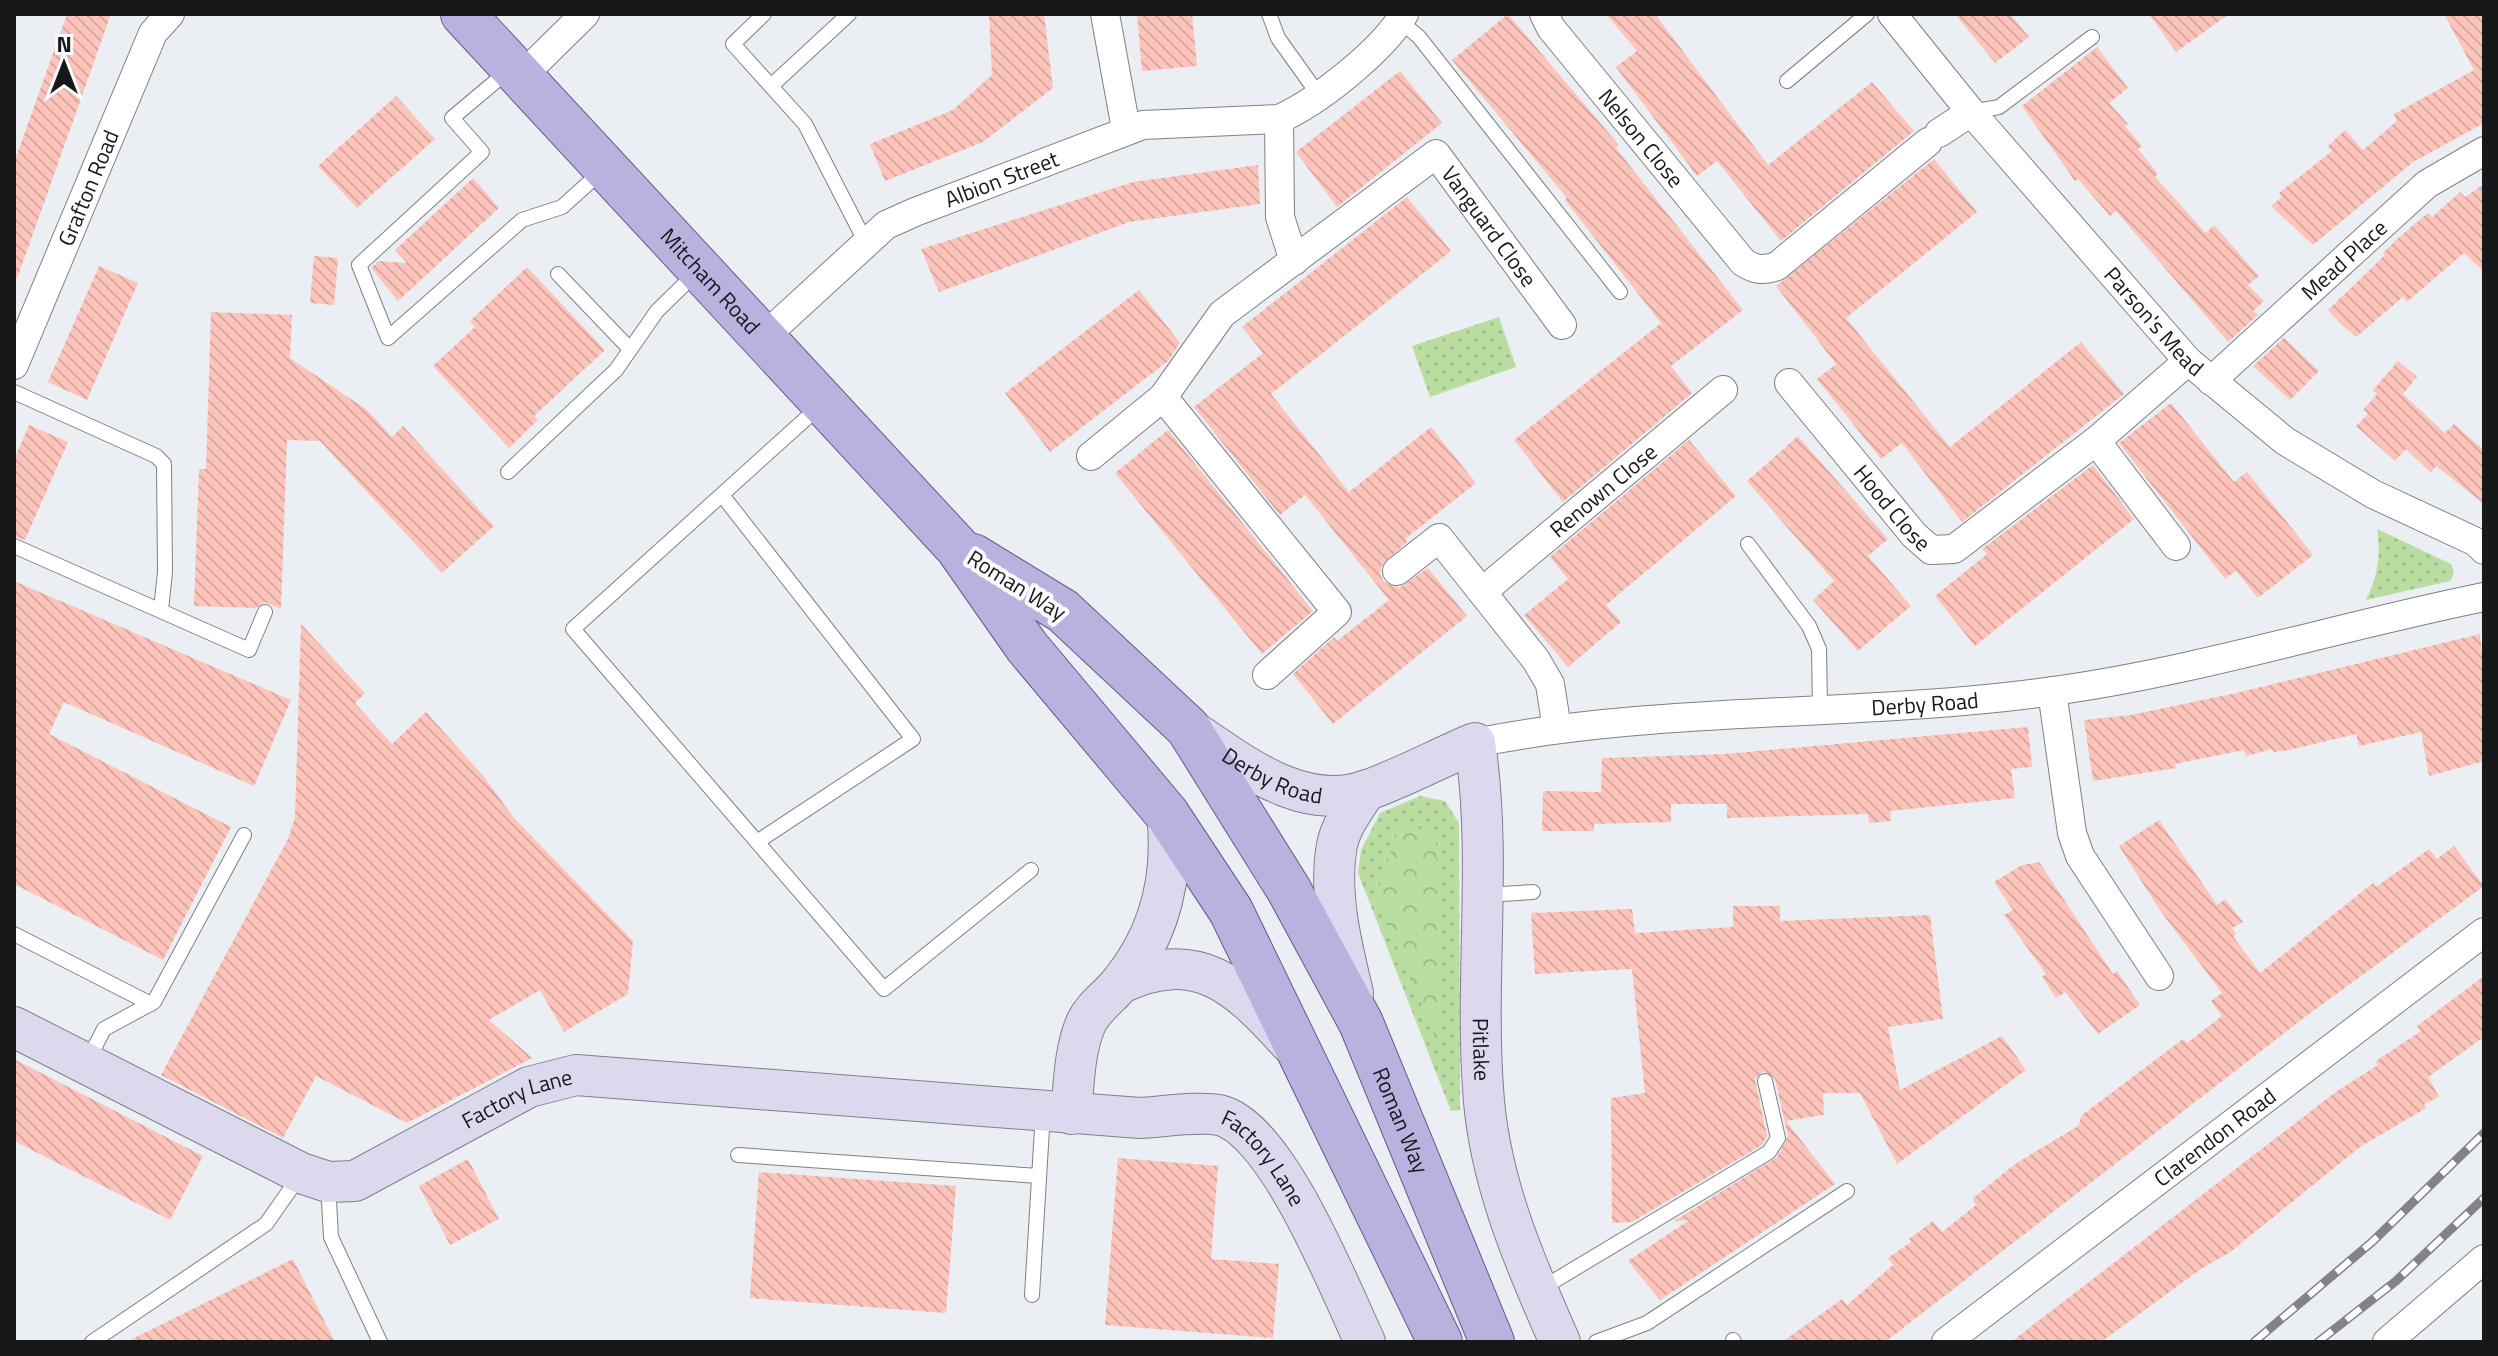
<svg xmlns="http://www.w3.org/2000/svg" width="2498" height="1356" font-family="'Titillium Web',sans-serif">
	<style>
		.green { fill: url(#green-dots) }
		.forest { fill: url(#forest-crowns) }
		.building { fill: url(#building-back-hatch) }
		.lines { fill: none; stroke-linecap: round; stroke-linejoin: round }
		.lane-casing { stroke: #7d8186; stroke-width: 16 }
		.street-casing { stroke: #7d8186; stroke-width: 30 }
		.secondary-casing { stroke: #7d8186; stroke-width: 42 }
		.primary-casing { stroke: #625b8c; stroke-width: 46 }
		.lane { stroke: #fff; stroke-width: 14 }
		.street { stroke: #fff; stroke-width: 28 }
		.secondary { stroke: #dcd9ef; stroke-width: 40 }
		.primary { stroke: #b9b2df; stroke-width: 44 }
		.rail-casing { stroke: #818387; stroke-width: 9 }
		.rail { stroke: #fbfcfe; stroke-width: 6; stroke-dasharray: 18; stroke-linecap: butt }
		.labels { text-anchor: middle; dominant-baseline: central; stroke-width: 8; stroke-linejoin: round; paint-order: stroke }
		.street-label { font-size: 22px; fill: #17181a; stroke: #fbfcfe }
	</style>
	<defs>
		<pattern id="green-dots" width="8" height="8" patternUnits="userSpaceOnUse" patternTransform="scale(2)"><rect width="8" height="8" fill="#badda2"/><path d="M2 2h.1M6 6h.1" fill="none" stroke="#9fbd8b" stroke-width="1.8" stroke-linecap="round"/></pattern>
		<pattern id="forest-crowns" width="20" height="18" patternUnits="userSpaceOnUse" patternTransform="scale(2)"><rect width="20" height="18" fill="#badda2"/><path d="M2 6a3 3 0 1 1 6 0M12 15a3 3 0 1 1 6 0" fill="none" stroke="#9fbd8b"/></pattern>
		<pattern id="building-back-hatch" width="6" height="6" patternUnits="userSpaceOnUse" patternTransform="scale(2)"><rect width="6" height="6" fill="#fdc4bb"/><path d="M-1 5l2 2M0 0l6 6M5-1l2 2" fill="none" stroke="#d8a8a0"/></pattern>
	</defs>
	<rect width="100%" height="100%" fill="#ebeff4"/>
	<!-- green -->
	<path class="green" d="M1499 317 1516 367 1430 397 1412 346Z
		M2377 529 2451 564 2454 573 2450 581 2366 600C2378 575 2381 556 2377 529Z
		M1420 796 1445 801 1459 823 1460 1110 1451 1111 1358 873 1361 850 1380 813Z"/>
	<!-- forest -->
	<path class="forest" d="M1402 818 1436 838 1441 1051 1376 896Z"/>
	<!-- building -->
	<path class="building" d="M67 14H111L17 279 14 278V163Z
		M989 14H1044L1053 88 983 142 885 181 870 144 953 110 992 75Z
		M1137 14H1192L1197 66 1142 71Z
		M1508 14 1619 145 1616 148 1743 310 1671 366 1692 393 1563 502 1514 440 1661 323 1565 200 1567 198 1452 60Z
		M1606 14H1655L1768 165 1872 82 1914 131 1781 241 1717 161 1697 176 1616 67 1637 51Z
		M1955 14H2010L2029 37 1995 63Z
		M2149 14H2229L2176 52Z
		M2444 14H2484V123L2413 162 2313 245 2271 206 2282 197 2279 193 2332 151 2328 146 2345 130 2363 150 2397 121 2394 114 2474 70Z
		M2097 47 2128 88 2109 103 2128 124 2125 126 2142 146 2138 149 2158 174 2155 177 2206 233 2214 225 2259 276 2248 285 2264 301 2253 311 2258 315 2228 342 2116 211 2110 216 2078 179 2075 181 2022 106Z
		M1400 71 1442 123 1337 207 1296 152Z
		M396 96 435 139 357 208 318 166Z
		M1934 159 1977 212 1846 318 1950 447 2081 342 2124 394 1962 522 1902 443 1881 459 1817 379 1836 364 1776 286Z
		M1258 165 1260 204 1129 222 939 292 921 249 1133 182Z
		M473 178 499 208 398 301 371 268 378 261 407 263 395 250Z
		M2484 184V272L2464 253 2407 302 2403 297 2356 337 2341 324 2328 310 2385 255 2383 253 2397 239 2428 213 2432 217 2460 192 2465 197Z
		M1407 197 1451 251 1271 394 1349 492 1431 427 1476 483 1405 539 1407 542 1382 564 1380 574 1384 582 1399 588 1428 568 1467 616 1333 724 1293 674 1334 637 1337 641 1389 600 1305 495 1280 515 1194 407 1263 353 1242 327Z
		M314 256 338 258 334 305 310 303Z
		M99 266 138 283 87 400 48 382Z
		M527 267 605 350 534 416 538 420 509 448 433 366 475 327 470 321Z
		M1139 290 1180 343 1168 361 1050 452 1005 393Z
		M211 312 292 315 290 358 367 410 392 437 403 426 494 526 442 573 320 441 287 440 281 609 265 602 256 608 194 606 199 469H206Z
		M2284 338 2319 371 2290 400 2253 366Z
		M2398 361 2417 377 2403 394 2445 433 2454 424 2484 450V504L2436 466 2431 473 2406 449 2395 461 2356 426 2368 414 2363 410 2377 394 2373 390Z
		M2171 403 2234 482 2247 472 2313 555 2258 598 2236 571 2225 579 2119 443Z
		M29 425 68 442 25 540 14 536V460Z
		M1168 430 1313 611 1262 654 1115 473Z
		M1798 436 1888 539 1868 556 1911 606 1858 651 1813 600 1834 581 1747 481Z
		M1689 440 1736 496 1606 605 1621 622 1568 667 1524 615 1568 579 1550 557Z
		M2093 465 2134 519 1975 646 1935 596 1987 554 1982 549Z
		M14 581 291 700 254 786 64 702 49 734 231 827 163 960 14 884Z
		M301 624 365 693 355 703 392 744 426 712 485 778 514 818 633 941 628 994 564 1032 540 990 489 1020 532 1058 407 1123 316 1076 283 1138 161 1075 288 839 295 817Z
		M2480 634 2484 675V761L2429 776 2421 732 2359 746 2356 734 2289 750 2273 752 2272 749 2246 756 2244 750 2175 764 2176 768 2093 781 2084 720 2131 715 2236 693Z
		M2028 727 2032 767 2011 769 2015 798 1890 811 1891 821 1869 823 1868 814 1727 818V804H1671V822L1594 824V831H1542L1543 791 1601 792 1602 758 1725 754Z
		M2159 820 2217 905 2225 899 2243 922 2232 928 2236 934 2233 936 2260 973 2373 883 2376 887 2429 849 2437 859 2454 846 2484 886 2305 1017 1885 1342H1782L1842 1299 1847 1305 1893 1265 1888 1258 1911 1242 1909 1239 1933 1221 1942 1232 1976 1205 1972 1199 2015 1164 2078 1126 2082 1115 2183 1039 2187 1043 2222 1016 2211 1001 2222 993 2159 909 2119 846Z
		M2039 862 2113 974 2117 971 2140 1005 2098 1034 2065 992 2056 998 2042 977 2046 974 2004 915 2013 910 1994 882 2022 865Z
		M1733 906H1780V921L1930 915 1943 1019 1888 1027 1900 1090 2002 1036 2026 1070 1897 1164 1860 1093H1823L1824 1115 1786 1121 1835 1184 1660 1300 1628 1261 1689 1220 1674 1221 1777 1157 1788 1136 1775 1079 1764 1071 1755 1079 1767 1136 1762 1145 1632 1222 1612 1223 1611 1098 1645 1093 1632 969 1535 974 1531 913 1632 909 1635 933 1733 927Z
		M2484 976V1037L2428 1077 2439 1097 2424 1104 2426 1108 2360 1147 2229 1253 2201 1269 2101 1342H2011L2337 1091 2378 1065 2376 1061 2421 1031 2417 1026Z
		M14 1059 203 1156 170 1220 14 1141Z
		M1118 1158 1218 1166 1211 1259 1279 1264 1273 1338 1105 1325Z
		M468 1159 499 1219 450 1245 419 1186Z
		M759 1172 956 1186 946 1313 750 1298Z
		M293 1259 335 1342H126Z"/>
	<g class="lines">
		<defs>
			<path id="lane" d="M764 14 733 44 805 124 866 243
				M1269 14 1278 38 1318 94
				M1400 21 1419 37 1620 292
				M508 71 452 118 482 152 359 265 388 338 522 220 562 207 603 170
				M1787 81 1867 14
				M771 86 849 14
				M1971 112 1999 107 2092 37
				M558 274 628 347
				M14 392 156 456 164 464 165 572 161 610
				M821 405 573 629 884 989 1031 870
				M508 472 616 370 657 311 697 272
				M722 495 913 739 757 842
				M1748 544 1809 626 1819 649 1820 709
				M14 546 249 650 265 612
				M1486 895 1533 892
				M14 934 151 1004
				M88 1060 104 1029 154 1002 244 835
				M738 1155 1039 1176
				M328 1183 331 1237 380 1342
				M1539 1290 1769 1152 1778 1138 1765 1081
				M1032 1295 1043 1112
				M1733 1340 1734 1342
				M92 1342 266 1224 299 1177
				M1596 1342 1647 1323 1847 1191"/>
			<g id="street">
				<path d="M1105 14 1126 129"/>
				<path id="s1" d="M1544 14 1551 28 1743 262C1755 270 1763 271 1777 266L1928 142"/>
				<path id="s2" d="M1892 14 1971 112 2188 361 2285 441 2373 494 2476 542 2484 550"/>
				<path d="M520 78 585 14"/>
				<path d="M1279 119 1280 217 1294 261"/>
				<path d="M1939 133 1971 112"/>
				<path id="s3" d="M764 337 886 225 915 212 1143 125 1279 119C1318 102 1383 50 1404 14"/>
				<path id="s4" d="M14 365 153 33 170 14"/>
				<path id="s5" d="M2211 381 2427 184 2484 151"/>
				<path id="s6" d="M1789 383 1914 535 1931 550 1954 549 2096 441 2188 361"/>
				<path d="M1163 397 1337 612 1267 675"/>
				<path d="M2096 441 2176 546"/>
				<path id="s7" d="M1091 456 1163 397 1222 314 1436 154 1562 325"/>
				<path d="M1397 571 1439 538 1536 660 1550 684 1557 729"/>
				<path id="s8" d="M1482 592 1723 390"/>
				<path d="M2052 691 2072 833 2080 856 2159 976"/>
				<path id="s9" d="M1475 743C1664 705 1862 718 2053 691 2199 671 2340 626 2484 597"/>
				<path id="s10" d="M1946 1342 2484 932"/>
				<path d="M2387 1342 2484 1259"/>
			</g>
			<g id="secondary">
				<path id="s11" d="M1188 728C1240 762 1301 814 1368 790 1404 777 1439 758 1475 743 1492 858 1475 973 1483 1088 1488 1178 1524 1261 1560 1342"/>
				<path d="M1121 983C1198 947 1238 986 1289 1042"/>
				<path d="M1353 993C1342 947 1328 893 1337 845 1341 825 1355 807 1366 790"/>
				<path id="s12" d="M14 1027 301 1173 328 1182 355 1181 529 1087 576 1075 1140 1118C1161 1117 1199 1111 1219 1115 1277 1128 1340 1289 1365 1342"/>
				<path d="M1071 1114C1074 1084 1074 1051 1086 1023 1094 1006 1111 996 1122 981 1161 932 1174 876 1167 814"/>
			</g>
			<g id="primary">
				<path id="s13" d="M463 14 957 547 1027 647 1167 814 1231 911 1440 1342"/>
				<path id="s14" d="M973 556 1063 611 1188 728 1289 890 1361 1023 1492 1342"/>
			</g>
		</defs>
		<!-- lane casing -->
		<use href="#lane" class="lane-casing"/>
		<!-- street casing -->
		<use href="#street" class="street-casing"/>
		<!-- secondary casing -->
		<use href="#secondary" class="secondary-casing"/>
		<!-- primary casing -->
		<use href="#primary" class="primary-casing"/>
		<!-- lane -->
		<use href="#lane" class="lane"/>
		<!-- street -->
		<use href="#street" class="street"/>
		<!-- secondary -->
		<use href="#secondary" class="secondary"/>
		<!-- primary -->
		<use href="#primary" class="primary"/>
		<defs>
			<path id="rail" d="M2254 1342 2372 1242 2484 1133
				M2318 1342 2396 1281 2484 1198"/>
		</defs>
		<!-- rail casing -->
		<use href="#rail" class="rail-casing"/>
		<!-- rail -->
		<use href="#rail" class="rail"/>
	</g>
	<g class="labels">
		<!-- street labels -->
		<g class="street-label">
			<text stroke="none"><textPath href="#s1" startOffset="158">Nelson Close</textPath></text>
			<text stroke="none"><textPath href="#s3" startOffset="290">Albion Street</textPath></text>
			<text stroke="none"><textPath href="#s4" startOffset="192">Grafton Road</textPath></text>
			<text stroke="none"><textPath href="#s7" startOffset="552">Vanguard Close</textPath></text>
			<text stroke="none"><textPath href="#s5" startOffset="180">Mead Place</textPath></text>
			<text stroke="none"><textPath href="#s13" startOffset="364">Mitcham Road</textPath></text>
			<text stroke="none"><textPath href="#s2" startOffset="404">Parson's Mead</textPath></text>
			<text stroke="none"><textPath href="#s8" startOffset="158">Renown Close</textPath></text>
			<text stroke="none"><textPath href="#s6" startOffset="162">Hood Close</textPath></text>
			<text transform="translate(1017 585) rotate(32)">Roman Way</text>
			<text stroke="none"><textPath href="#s9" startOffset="452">Derby Road</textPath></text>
			<text stroke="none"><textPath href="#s11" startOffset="98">Derby Road</textPath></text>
			<text stroke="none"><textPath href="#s11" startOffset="622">Pitlake</textPath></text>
			<text stroke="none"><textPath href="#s12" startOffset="560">Factory Lane</textPath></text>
			<text stroke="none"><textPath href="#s14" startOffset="724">Roman Way</textPath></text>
			<text stroke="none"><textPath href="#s10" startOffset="338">Clarendon Road</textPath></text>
			<text stroke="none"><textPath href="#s12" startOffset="1332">Factory Lane</textPath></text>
		</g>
	</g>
	<!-- border -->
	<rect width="2498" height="1356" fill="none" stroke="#17181a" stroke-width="32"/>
	<!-- north arrow -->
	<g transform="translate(64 64)" stroke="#fbfcfe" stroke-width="6" paint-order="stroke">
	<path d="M0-6L14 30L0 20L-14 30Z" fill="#17181a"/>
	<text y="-12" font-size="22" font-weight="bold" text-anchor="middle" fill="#17181a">N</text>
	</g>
</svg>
